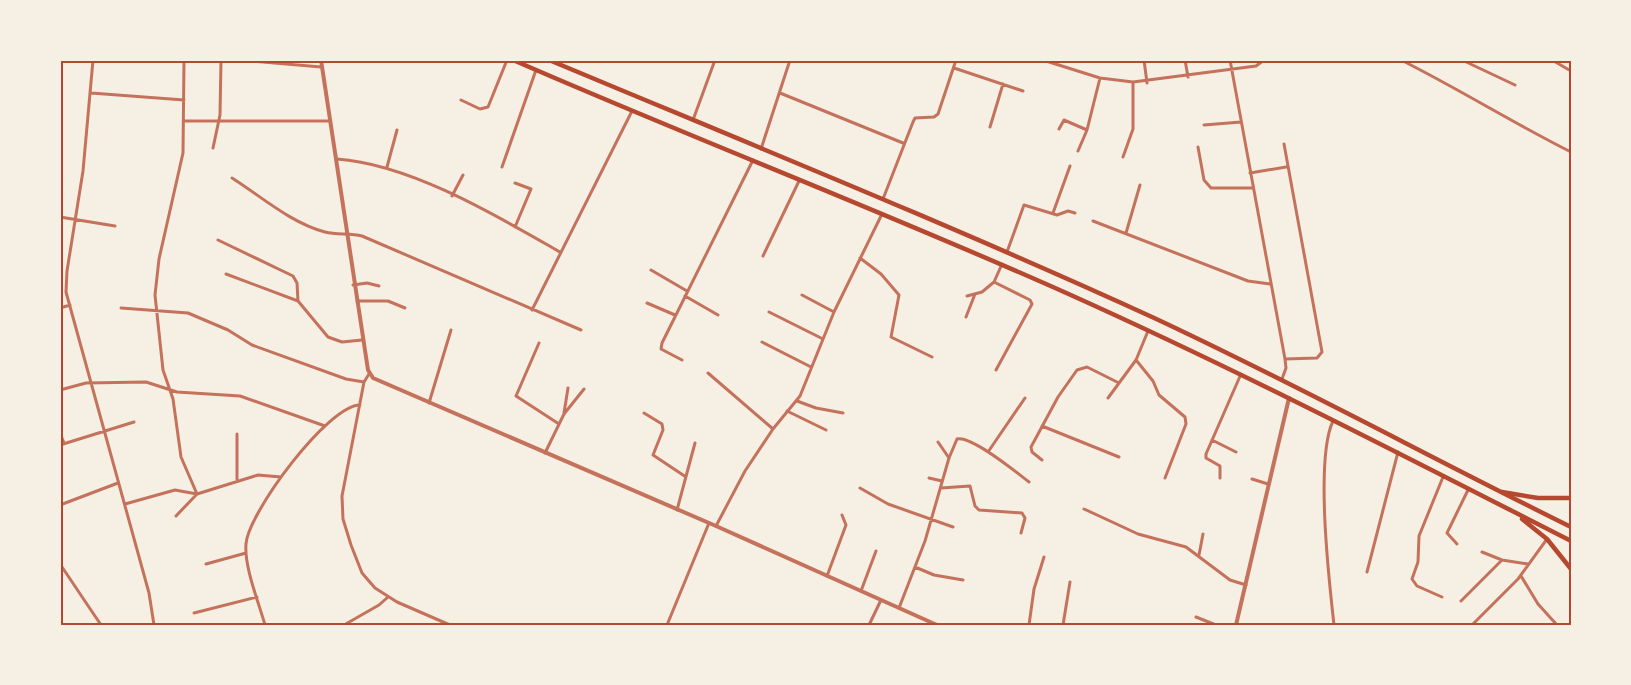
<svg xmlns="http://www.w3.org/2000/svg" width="1631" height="685" font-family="Poppins,sans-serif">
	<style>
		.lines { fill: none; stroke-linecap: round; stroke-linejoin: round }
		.minor { stroke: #c5725c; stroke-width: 3 }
		.tertiary { stroke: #c5725c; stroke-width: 4 }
		.primary { stroke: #b5482f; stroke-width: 4.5 }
		.trunk { stroke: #b5482f; stroke-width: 4.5 }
		.neatline { fill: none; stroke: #b5482f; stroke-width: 2 }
	</style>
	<rect width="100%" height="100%" fill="#f6efe4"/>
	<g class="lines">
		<!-- minor -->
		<path class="minor" d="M93 60 83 171 67 271 66 292 149 593 154 625
			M239 60 321 67
			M1144 60 1147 83
			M1185 60 1188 77
			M1230 60 1285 359 1286 368 1282 379
			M1401 60C1459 89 1513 123 1571 152
			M1462 60 1515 85
			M1552 60 1571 71
			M1046 61 1100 78 1133 82 1256 66 1264 60
			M954 68 1023 91
			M91 93 184 100
			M780 93 903 143
			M461 100 480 109 488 107 507 60
			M693 120 715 60
			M185 121H330
			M1204 125 1241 122
			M990 127 1003 84
			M1059 129 1064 120 1087 130
			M1284 144 1322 352 1317 358 1285 359
			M1198 147 1204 180 1211 188H1252
			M213 148 220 115 221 60
			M761 149 790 60
			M1078 151 1087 130 1100 78
			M1123 157 1133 129V83
			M337 159C410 164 497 216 560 252
			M387 167 397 130
			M502 167 536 70
			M1250 173 1286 167
			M232 178C262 197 291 223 325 232 337 235 350 233 362 236L581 330
			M515 183 531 189 515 227
			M452 196 463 175
			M883 199 913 122 915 118 934 117 938 114 956 60
			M1053 213 1070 166
			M60 217 115 226
			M1093 221 1248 281 1270 284
			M1126 233 1140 185
			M218 240 293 276 297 283 298 301
			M1007 252 1024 205 1057 215 1068 211 1075 213
			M763 256 799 181
			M860 258 881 274 899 295 891 337 932 357
			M651 270 687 291
			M226 274 298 301 328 337 342 342 362 340
			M353 285 367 283 379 286
			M802 295 834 312
			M685 296 718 315
			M967 296 982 292 994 282
			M357 301H388L405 308
			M647 303 675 315
			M60 308 70 305
			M121 308 188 313 228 330 252 345 346 379 364 382
			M532 310 632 111
			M769 312 823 339
			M966 317 975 294
			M762 342 811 367
			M539 343 516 396 559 424
			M682 360 661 349 662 343 753 160
			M1136 360 1153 381 1159 395 1185 417 1186 424 1165 478
			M996 370 1032 304 1030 300 994 282 1002 264
			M708 373 773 429
			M369 374 364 382 342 496 343 519 351 545 362 573 375 588 397 602 450 625
			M60 390 86 383 146 382 177 392 240 396 325 426
			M1108 398 1136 360 1148 331
			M797 401 816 408 843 413
			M429 403 451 330
			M787 411 826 430
			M564 413 568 388
			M644 413 662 424 663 430 653 455 686 477
			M1333 421C1315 459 1329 580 1334 625
			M1042 426 1119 457
			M60 433 64 443
			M237 434V479
			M1212 440 1236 452
			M60 445 134 422
			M988 452 1025 398
			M545 453 564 414 584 389
			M949 458 957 439C971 435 1016 472 1029 482
			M1042 460 1032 452 1031 447 1058 397 1077 370 1087 367 1119 383
			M929 478 942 481
			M1220 478V466L1206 458V454L1241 374
			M1252 479 1268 484
			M860 488 888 504 953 527
			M941 488 970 486 975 506 979 510 1022 513 1025 518 1021 533
			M125 504 175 490 197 494 258 475 281 477
			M60 505 118 483
			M1084 509 1138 534 1186 547 1230 580 1246 585
			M677 510 695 443
			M176 516 197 494 181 457 173 399 163 370 155 295 159 259 183 153 184 60
			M716 526 745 471 773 429 800 396 834 312 882 214
			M1457 544 1447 533 1468 490
			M1482 552 1502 560 1528 564
			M1199 555 1203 534
			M60 564 101 625
			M206 564 246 553
			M915 567 934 575 963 580
			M1367 572 1398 452
			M827 576 846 525 842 515
			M1521 576 1538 604 1557 625
			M861 591 876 551
			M1442 597 1417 586 1412 579 1418 562 1419 536 1443 477
			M1461 601 1502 560
			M899 608 925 541 949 458 938 442
			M194 613 257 597
			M1196 617 1216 625
			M265 625C259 603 244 567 246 544 248 513 328 405 360 405
			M344 625 379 605 388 597
			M667 625 709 523
			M869 625 881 600
			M1029 625 1034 589 1044 557
			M1063 625 1070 582
			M1472 625 1518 579 1547 539"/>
		<!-- tertiary -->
		<path class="tertiary" d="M321 60 368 370 373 378 716 526 937 625
			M1236 625 1289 398"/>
		<!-- primary -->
		<path class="primary" d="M1502 492 1538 498H1571"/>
		<!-- trunk -->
		<path class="trunk" d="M513 60C699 141 888 213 1073 296 1242 372 1406 457 1571 541
			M549 60C750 144 953 226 1152 317 1294 383 1431 458 1571 527
			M1522 519 1547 539 1571 569"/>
	</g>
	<!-- border -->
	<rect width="1631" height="685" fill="none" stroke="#f6efe4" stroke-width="123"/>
	<rect x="62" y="62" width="1508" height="562" class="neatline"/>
</svg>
